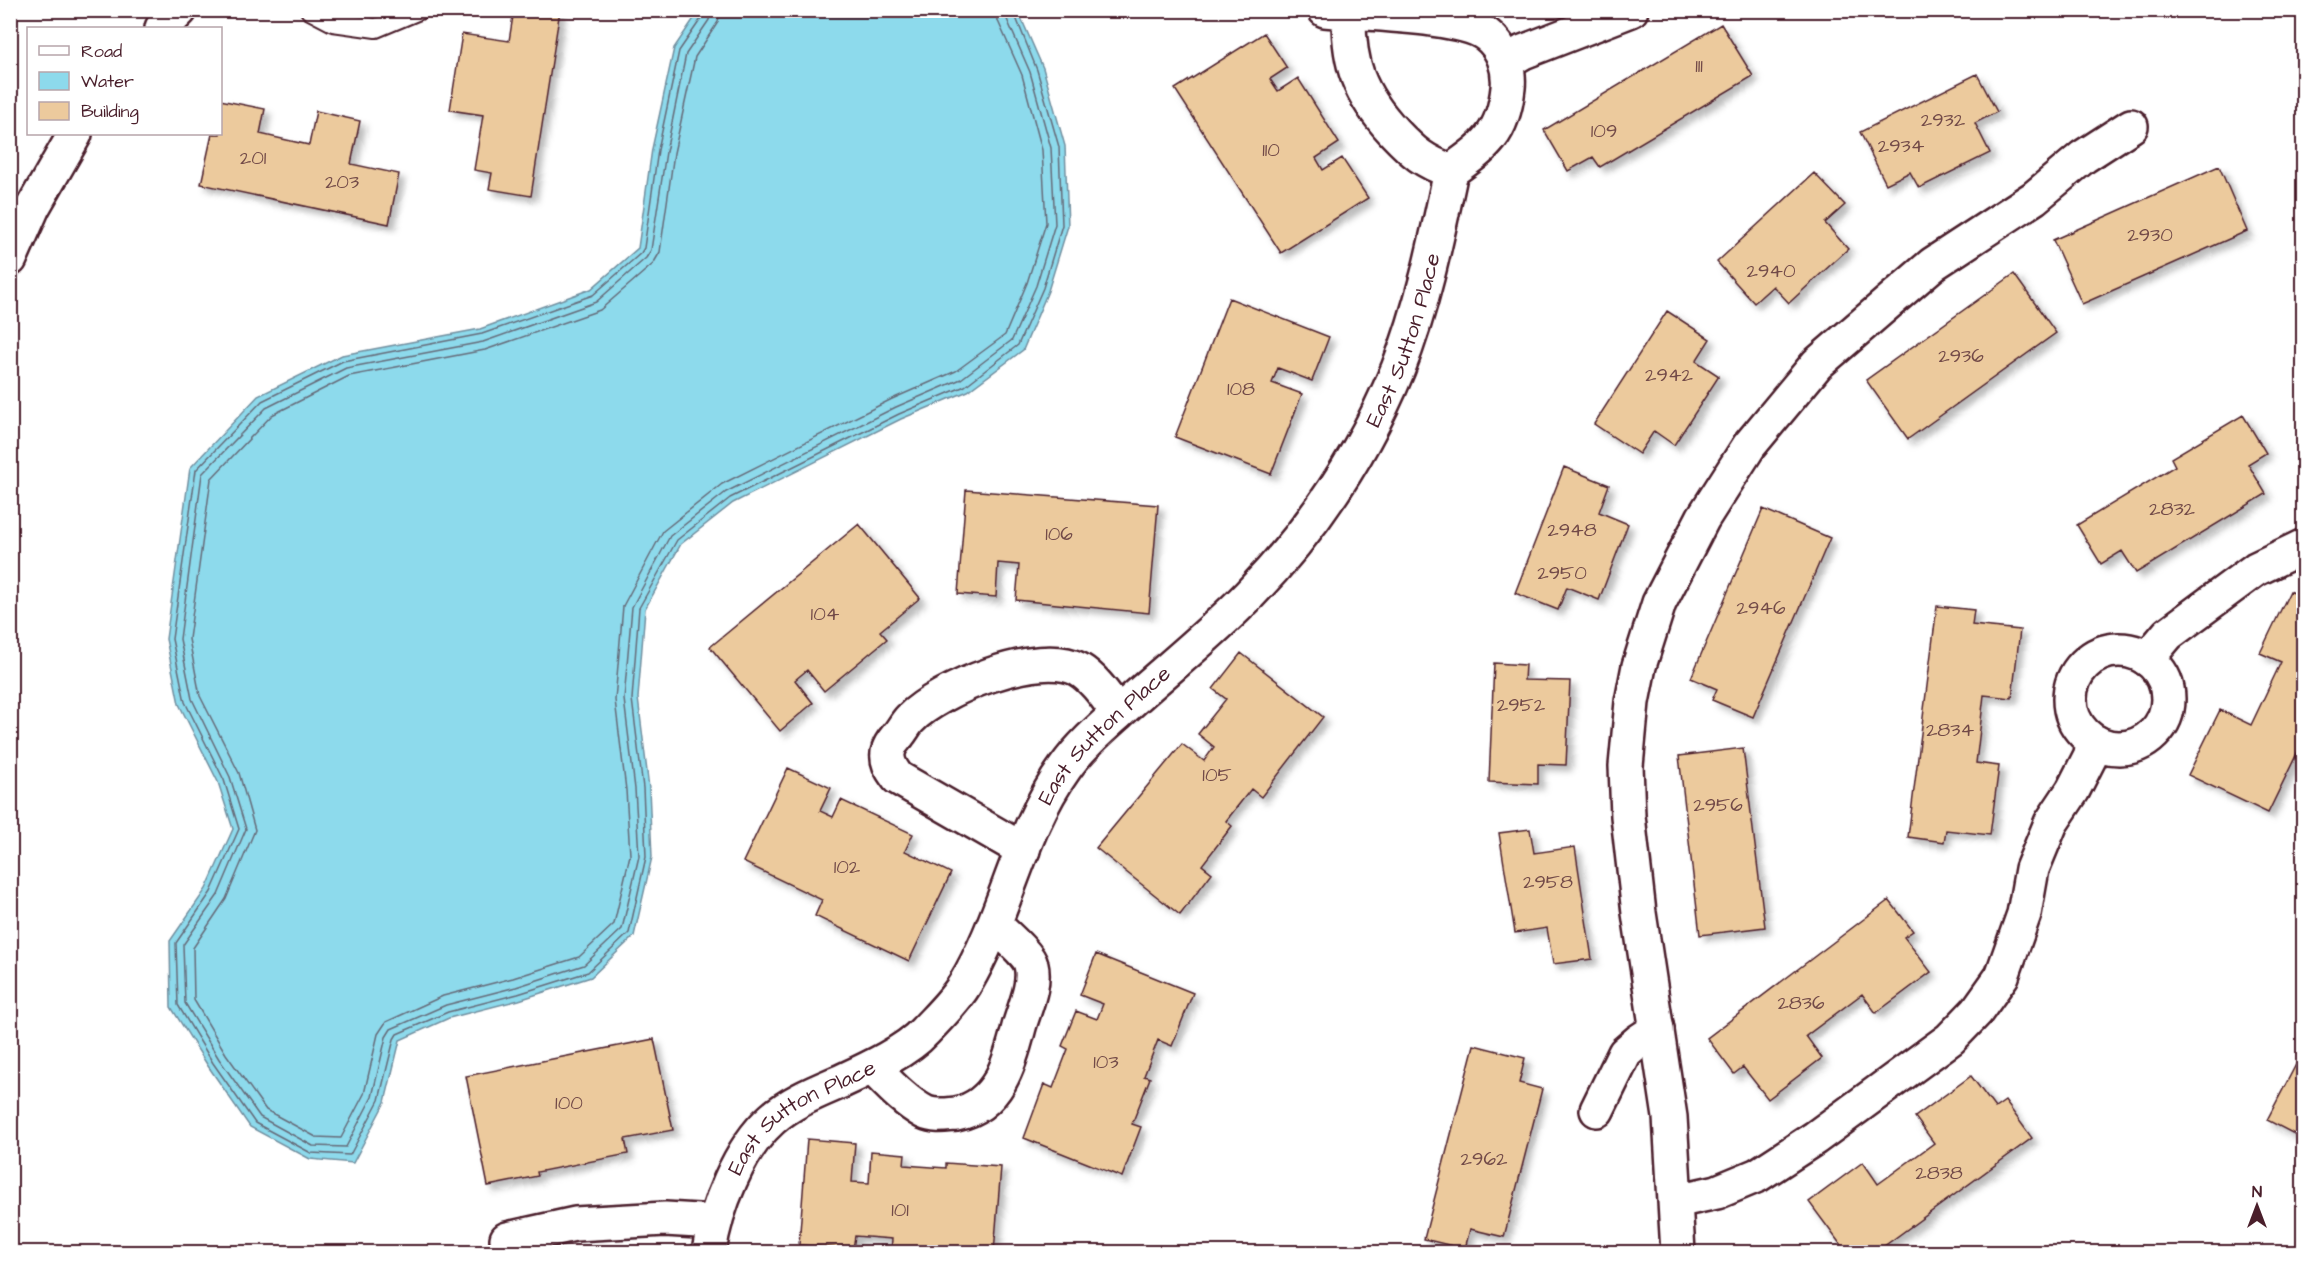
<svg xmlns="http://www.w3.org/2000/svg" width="2314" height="1263" font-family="'Architects Daughter',sans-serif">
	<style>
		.water { fill: #8ddaec; stroke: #728f9f; stroke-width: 1.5 }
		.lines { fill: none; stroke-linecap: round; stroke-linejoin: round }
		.shore { stroke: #656a78; stroke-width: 1.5 }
		.building { fill: #ecca9d; stroke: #4a1f2b; stroke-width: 1.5; filter: url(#shadow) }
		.service-casing { stroke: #4a1f2b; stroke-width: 22 }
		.minor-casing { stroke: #4a1f2b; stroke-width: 38 }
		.service { stroke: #fff; stroke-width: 18 }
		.minor { stroke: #fff; stroke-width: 33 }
		.labels { text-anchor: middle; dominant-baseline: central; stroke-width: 5; stroke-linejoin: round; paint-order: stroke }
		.number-label { font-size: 20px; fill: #724a48 }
		.street-label { font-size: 22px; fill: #4a1f2b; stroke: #fff }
	</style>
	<defs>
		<filter id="shadow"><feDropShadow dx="5.5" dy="5.5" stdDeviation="3" flood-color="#0004"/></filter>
	</defs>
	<rect width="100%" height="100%" fill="#fff"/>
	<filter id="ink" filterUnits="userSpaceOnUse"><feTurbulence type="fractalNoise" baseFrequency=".0167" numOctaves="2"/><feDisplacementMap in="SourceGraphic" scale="12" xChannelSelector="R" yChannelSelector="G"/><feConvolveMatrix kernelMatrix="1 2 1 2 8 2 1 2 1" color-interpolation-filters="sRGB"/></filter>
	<g filter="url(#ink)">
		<!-- water -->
		<path class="water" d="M699 11H1018L1043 68 1065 146 1068 226 1048 291 1023 350 968 391 901 419 733 503 681 544 645 609 638 698 649 788 652 857 634 936 591 977 519 1000 449 1018 400 1040 385 1102 353 1163 310 1159 250 1127 208 1066 171 1007 170 941 206 889 233 829 218 782 179 704 166 639 190 468 258 396 342 355 480 329 591 289 638 248 652 149 674 48Z"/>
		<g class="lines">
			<!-- shore -->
			<path class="shore" d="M704 10 703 16 679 51 658 150 644 248 641 253 593 295 482 334 343 361 262 401 196 470 172 639 185 702 224 780 239 829 211 892 176 943 178 1005 213 1063 255 1123 311 1153 350 1155 379 1100 394 1039 397 1034 448 1012 518 994 588 972 629 933 646 857 643 788 632 699 639 608 677 540 730 498 899 414 965 386 1018 345 1043 288 1062 225 1059 147 1037 70 1013 10
				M711 10 709 20 686 54 666 152 651 250 646 258 596 302 483 342 346 368 266 408 202 474 180 639 192 699 230 777 246 829 218 895 183 945 185 1003 219 1059 260 1117 313 1146 346 1147 372 1097 386 1037 391 1029 446 1005 516 987 584 965 622 929 639 856 635 789 624 699 632 607 670 536 726 492 896 407 961 379 1012 340 1036 286 1055 224 1051 148 1030 72 1006 17 1005 10
				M720 10 718 22 695 57 674 153 660 252 653 264 600 310 485 350 349 376 272 415 211 479 189 639 200 696 239 773 255 830 226 899 193 948 194 1000 226 1054 266 1110 316 1137 341 1138 364 1094 378 1034 386 1022 443 996 513 978 579 957 614 924 630 855 626 790 615 700 623 606 663 531 722 484 892 399 956 371 1005 335 1027 283 1046 223 1042 150 1022 75 998 21 996 10"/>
		</g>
		<!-- building -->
		<path class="building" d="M514 10H560L531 196 489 189 492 173 474 170 483 115 450 110 462 34 509 41Z
			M1721 24 1753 76 1600 167 1593 157 1568 171 1544 130Z
			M1264 33 1287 68 1270 79 1278 91 1298 78 1339 143 1316 158 1323 170 1342 158 1368 198 1281 253 1175 89Z
			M1977 74 1997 112 1975 123 1990 153 1919 188 1910 172 1886 184 1860 132Z
			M220 100 265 109 260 134 309 145 316 111 360 121 351 164 399 174 389 224 201 184 212 134H220Z
			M2219 166 2247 231 2082 304 2053 240Z
			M1814 173 1845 205 1825 223 1848 249 1789 303 1773 286 1754 303 1717 262Z
			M2014 274 2056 333 1908 439 1866 380Z
			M1229 298 1329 337 1312 381 1278 368 1272 383 1302 394 1271 474 1175 437Z
			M1667 311 1710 339 1696 361 1719 376 1674 445 1654 431 1639 454 1594 424Z
			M2243 415 2266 453 2248 464 2266 494 2136 573 2122 551 2101 564 2077 525 2175 466 2171 458Z
			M1564 467 1609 485 1599 512 1628 524 1599 600 1567 587 1558 610 1515 593Z
			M966 490 1158 505 1149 613 1016 600 1019 565 998 563 996 597 958 594Z
			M1763 509 1830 538 1753 717 1712 700 1717 689 1691 678Z
			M859 524 920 598 880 631 887 639 824 691 807 670 795 680 813 703 780 731 710 647Z
			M2290 591 2304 598V739L2268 813 2188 775 2220 710 2251 725 2281 662 2260 653Z
			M1937 606 1974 610 1972 625 2020 630 2012 698 1984 695 1976 763 1999 766 1990 835 1946 830 1944 842 1908 837Z
			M1241 653 1323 717 1261 797 1251 789 1226 821 1232 826 1202 865 1212 873 1180 915 1096 848 1182 744 1204 761 1214 747 1198 734 1226 699 1213 689Z
			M1494 663 1525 665 1524 680 1570 681 1566 765 1538 764V784L1489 782Z
			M1743 748 1765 927 1700 935 1679 756Z
			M788 768 831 788 820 811 833 817 841 800 913 834 905 851 951 873 909 961 815 916 822 900 743 862Z
			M1530 829 1534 853 1575 847 1592 959 1553 964 1547 928 1515 933 1499 833Z
			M1889 900 1913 931 1904 937 1931 972 1876 1013 1862 994 1806 1036 1822 1058 1768 1099 1743 1067 1734 1074 1707 1038Z
			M1096 954 1193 993 1172 1046 1158 1040 1144 1076 1150 1078 1132 1124 1141 1127 1122 1177 1024 1138 1044 1084 1053 1088 1068 1049 1062 1046 1076 1011 1097 1019 1103 1004 1080 995Z
			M654 1039 673 1130 625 1139 628 1154 537 1172 538 1176 488 1186 466 1076Z
			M1474 1045 1525 1058 1519 1083 1542 1089 1504 1237 1470 1229 1465 1249 1424 1239Z
			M2302 1053H2304V1139L2267 1120Z
			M1971 1076 1995 1108 2005 1101 2032 1138 1876 1252H1846L1809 1202 1863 1162 1878 1184 1934 1143 1915 1117Z
			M807 1139 855 1143 852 1182 869 1183 871 1151 905 1154 904 1165 946 1168V1163L1001 1167 994 1252 891 1251 892 1239 855 1236 853 1249 799 1245Z"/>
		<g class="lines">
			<defs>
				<path id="service" d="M310 10 333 22 376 28 419 10"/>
				<g id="minor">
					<path d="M1325 10C1361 14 1462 15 1487 35 1503 47 1510 69 1508 88 1503 134 1486 146 1451 171 1424 162 1413 152 1394 132 1359 94 1348 64 1349 13"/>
					<path d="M162 28 180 10"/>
					<path d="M1506 62 1523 52 1631 10"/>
					<path d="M10 259 33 207 75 134"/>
					<circle cx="2119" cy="699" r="49"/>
					<path d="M2147 659 2168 634 2256 569 2304 546"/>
					<path d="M1023 850 898 778C891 769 885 760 889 749 890 744 896 738 899 734 903 729 906 723 910 719 939 689 1039 648 1078 669 1095 679 1107 698 1118 713"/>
					<path d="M872 1067C888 1083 904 1101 924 1112 935 1117 945 1115 956 1114 998 1106 1010 1063 1019 1027 1024 1009 1036 984 1031 965 1029 955 1003 933 995 925"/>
					<path d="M1597 1110 1625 1053 1639 1041 1657 1029"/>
					<path d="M1676 1201 1717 1192 1758 1175 1815 1138 1950 1039 1977 1011 2002 976 2024 914 2032 869 2051 823 2073 790 2097 743"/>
					<path d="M507 1239 575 1224 665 1219 715 1222"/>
					<path id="s1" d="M709 1252C715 1209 739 1148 772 1119 792 1101 819 1091 844 1080 868 1069 907 1051 925 1031 938 1017 955 1001 965 984 1006 916 1018 833 1065 768 1082 744 1106 724 1127 705 1167 669 1211 634 1249 595 1313 529 1363 454 1398 369 1423 306 1437 237 1451 171"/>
					<path d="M1678 1252 1670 1117 1639 913 1628 816 1626 766 1632 702 1639 666 1659 603 1703 518 1749 446 1817 364 1933 264 2034 198 2083 157 2131 126"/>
				</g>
			</defs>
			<!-- service casing -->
			<use href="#service" class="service-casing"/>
			<!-- minor casing -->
			<use href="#minor" class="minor-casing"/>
			<!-- service -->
			<use href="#service" class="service"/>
			<!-- minor -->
			<use href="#minor" class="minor"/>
		</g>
	</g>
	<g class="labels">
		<!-- number labels -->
		<g class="number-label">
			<text x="1699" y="66">111</text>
			<text x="1943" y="120">2932</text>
			<text x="1604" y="131">109</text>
			<text x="1901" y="146">2934</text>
			<text x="1271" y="150">110</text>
			<text x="253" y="158">201</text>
			<text x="342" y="182">203</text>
			<text x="2150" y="235">2930</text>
			<text x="1771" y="271">2940</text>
			<text x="1961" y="356">2936</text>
			<text x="1669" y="375">2942</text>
			<text x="1241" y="389">108</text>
			<text x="2172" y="509">2832</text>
			<text x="1572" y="530">2948</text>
			<text x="1059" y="534">106</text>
			<text x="1562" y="573">2950</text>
			<text x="1761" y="608">2946</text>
			<text x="825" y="614">104</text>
			<text x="1521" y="705">2952</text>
			<text x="1950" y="730">2834</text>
			<text x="1217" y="775">105</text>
			<text x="1718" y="805">2956</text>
			<text x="847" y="867">102</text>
			<text x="1548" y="882">2958</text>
			<text x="1801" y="1003">2836</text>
			<text x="1106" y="1062">103</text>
			<text x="569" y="1103">100</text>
			<text x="1484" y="1159">2962</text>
			<text x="1939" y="1173">2838</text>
			<text x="900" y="1210">101</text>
		</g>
		<!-- street labels -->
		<g class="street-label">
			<text stroke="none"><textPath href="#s1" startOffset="1182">East Sutton Place</textPath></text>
			<text stroke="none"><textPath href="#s1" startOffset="678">East Sutton Place</textPath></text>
			<text stroke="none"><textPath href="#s1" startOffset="174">East Sutton Place</textPath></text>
		</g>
	</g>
	<!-- margin -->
	<rect width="2314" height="1263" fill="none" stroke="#fff" stroke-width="36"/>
	<rect x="18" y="18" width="2278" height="1227" fill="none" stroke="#4a1f2b" stroke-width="2" filter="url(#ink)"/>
	<!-- legend -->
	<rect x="27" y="27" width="195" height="108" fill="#ffffff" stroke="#b7a5aa" stroke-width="1.5"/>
	<rect x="39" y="46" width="30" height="9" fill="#ffffff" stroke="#b7a5aa" stroke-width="1.5"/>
	<text x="81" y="57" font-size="18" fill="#4a1f2b">Road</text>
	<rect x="39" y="72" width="30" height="18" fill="#8ddaec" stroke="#b7a5aa" stroke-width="1.5"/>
	<text x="81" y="87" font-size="18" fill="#4a1f2b">Water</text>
	<rect x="39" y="102" width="30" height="18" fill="#ecca9d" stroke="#b7a5aa" stroke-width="1.5"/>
	<text x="81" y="117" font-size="18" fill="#4a1f2b">Building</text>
	<!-- north arrow -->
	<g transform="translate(2257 1206)" stroke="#ffffff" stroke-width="4.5" paint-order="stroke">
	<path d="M0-4.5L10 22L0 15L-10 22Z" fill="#4a1f2b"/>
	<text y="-9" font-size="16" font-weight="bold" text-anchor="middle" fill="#4a1f2b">N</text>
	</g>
</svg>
